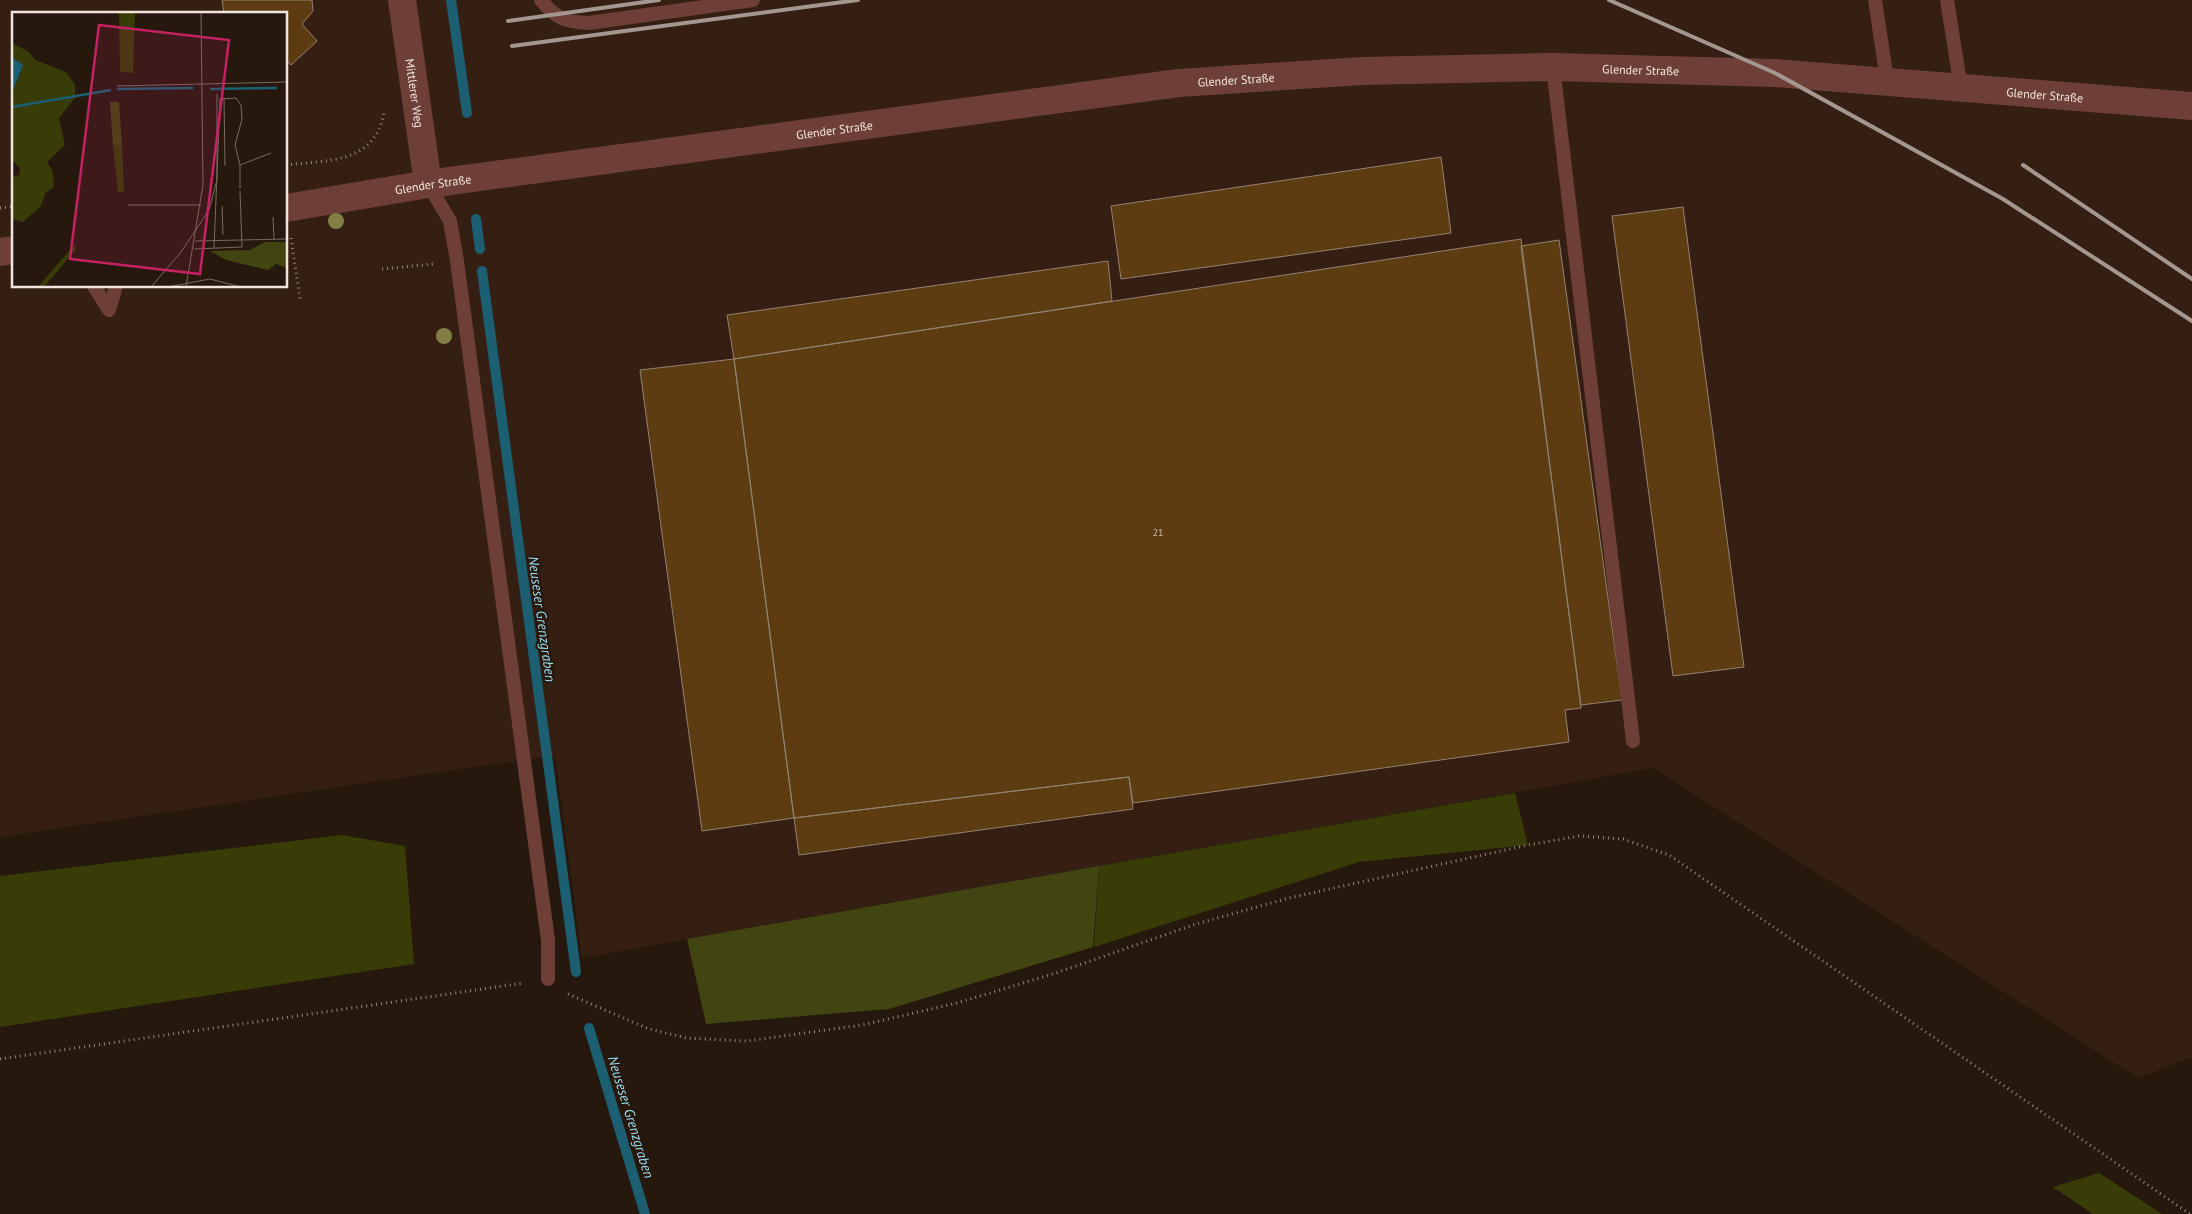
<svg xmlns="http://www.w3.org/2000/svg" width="2192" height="1214" font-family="'PT Sans',sans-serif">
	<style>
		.built { fill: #341f12; fill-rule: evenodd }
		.green { fill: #383c06 }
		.forest { fill: #414511 }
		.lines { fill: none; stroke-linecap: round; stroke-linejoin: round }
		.stream { stroke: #1c5f73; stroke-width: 10 }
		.building { fill: #5d3c12; stroke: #928373 }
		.path { stroke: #93867e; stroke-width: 3; stroke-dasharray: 1 4; stroke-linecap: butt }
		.lane { stroke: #6e3f36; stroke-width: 14 }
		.street { stroke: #6e3f36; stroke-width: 28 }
		.rail { stroke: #a4978f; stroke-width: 4 }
		.tree { fill: #817f46 }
		.labels { text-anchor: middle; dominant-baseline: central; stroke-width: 4.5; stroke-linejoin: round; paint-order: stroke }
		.number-label { font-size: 10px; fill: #ccbcac }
		.street-label { font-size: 12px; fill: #f1e6df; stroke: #27180e }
		.water-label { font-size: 14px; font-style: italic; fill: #9edef5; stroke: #27180e }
		.inset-river { fill: none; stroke: #1c5f73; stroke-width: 2.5 }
		.inset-road { fill: none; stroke: #786a62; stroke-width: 1 }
		.view { fill: #c42262; fill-opacity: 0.15; stroke: #c42262; stroke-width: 2.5 }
		.inset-edge { fill: none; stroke: #f1e6df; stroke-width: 2.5 }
	</style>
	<rect width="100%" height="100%" fill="#27180e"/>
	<!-- built -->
	<path class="built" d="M0 0H2192V1057L2138 1078 1653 768 582 958 555 755 0 837ZM14 14H286V286H14Z"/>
	<!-- green -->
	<path class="green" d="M1515 793 1528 845 1359 862 1094 947 1099 866Z
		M342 835 405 846 414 964 0 1027V876Z
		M2099 1173 2162 1214H2093L2053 1187Z"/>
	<!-- forest -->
	<path class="forest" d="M1099 866 1093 947 889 1009 706 1024 687 939Z"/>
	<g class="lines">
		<!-- stream -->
		<path class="stream" d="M451 0 467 113
			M476 219 480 249
			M482 271 576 972
			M589 1028 645 1214"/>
	</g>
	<!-- building -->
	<path class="building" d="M222 0H312L313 11 302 24 317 41 291 65 286 60V14H224Z
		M1441 157 1451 233 1121 279 1111 206Z
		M1683 207 1744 667 1673 676 1612 216Z
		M1521 239 1581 708 1565 710 1569 742 1133 803 1129 777 794 818 734 359Z
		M1559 240 1622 700 1581 705 1521 246Z
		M1108 261 1112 301 734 359 727 315Z
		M734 359 794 818 702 831 640 370Z
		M1129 777 1133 809 799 855 794 818Z"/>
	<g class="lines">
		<!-- path -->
		<path class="path" d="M286 165C328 160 375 164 384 112
			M0 208 14 206
			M291 238 300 299
			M382 269 433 264
			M568 994 649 1029 687 1038 747 1041 862 1025 957 1003 1053 974 1196 924 1289 898 1528 845 1579 836 1623 839 1669 855 2190 1214
			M0 1059 524 983"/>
		<!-- lane -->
		<path class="lane" d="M541 0C556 19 565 22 589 23L753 0
			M1875 0 1887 80
			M1947 0 1961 88
			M1553 67 1633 741
			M428 184 450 221 457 261 548 940V979
			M94 286 109 310
			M109 310 116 286"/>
		<!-- street -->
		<g class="street">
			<path id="s1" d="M402 0 428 184"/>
			<path id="s2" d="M286 208 428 184 1179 83 1362 71 1553 67 1775 73 2192 106"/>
			<path d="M0 252 14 250"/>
		</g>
		<!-- rail -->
		<path class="rail" d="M1609 0 1775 73 2003 199 2192 321
			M508 21 659 0
			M512 46 858 0
			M2023 165 2192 279"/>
	</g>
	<!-- trees -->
	<g class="tree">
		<circle cx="336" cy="221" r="8"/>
		<circle cx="444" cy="336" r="8"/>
	</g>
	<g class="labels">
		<!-- number labels -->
		<g class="number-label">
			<text x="1158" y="532">21</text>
		</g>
		<!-- street labels -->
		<g class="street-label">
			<text stroke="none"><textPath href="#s2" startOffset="1364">Glender Straße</textPath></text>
			<text stroke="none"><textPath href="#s2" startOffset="959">Glender Straße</textPath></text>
			<text stroke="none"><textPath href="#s1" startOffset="94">Mittlerer Weg</textPath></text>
			<text stroke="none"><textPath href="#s2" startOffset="1769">Glender Straße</textPath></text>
			<text stroke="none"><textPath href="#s2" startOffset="554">Glender Straße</textPath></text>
			<text stroke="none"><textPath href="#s2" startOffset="149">Glender Straße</textPath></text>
		</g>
		<!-- water labels -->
		<g class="water-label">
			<text transform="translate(542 619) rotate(82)">Neuseser Grenzgraben</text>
			<text transform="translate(631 1117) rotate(73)">Neuseser Grenzgraben</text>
		</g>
	</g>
	<!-- overview -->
	<g transform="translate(12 12)">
		<rect width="275" height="275" fill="#27180e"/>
		<path d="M107 0H123L121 61 108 60ZM0 31 17 40 23 48 54 60 63 73V86L47 106 53 133 35 150 41 160 42 175 34 180 29 194 11 210 0 207V165L7 163 8 157 0 147V81L9 59 5 48 0 45ZM101 133 110 134 112 180H106ZM63 232 64 237 32 275H26Z" fill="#383c06"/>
		<path d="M98 90H107L110 134 101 133ZM253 230H275V256L264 252 256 258 214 248 198 239 238 238Z" fill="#414511"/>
		<path d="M0 45 11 53 0 81Z" fill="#1c5f73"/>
		<path class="inset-river" d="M105 77 181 76M198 77 265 76M0 95 99 78"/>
		<path class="inset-road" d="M105 74 275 70M212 86 213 154M228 176V153M116 193H189M210 194 211 223M261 205 262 227M274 205 275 221M183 229 275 227M202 236 208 87 224 86 229 93 230 107 223 133 228 153 259 141M182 237 230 235 228 179M139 275 169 240 197 198 205 168V82M156 275 198 267 229 275M174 275 191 173 189 0"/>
		<path class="view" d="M87 13 217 28 188 262 58 247Z"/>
		<rect width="275" height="275" class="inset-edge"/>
	</g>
</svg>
